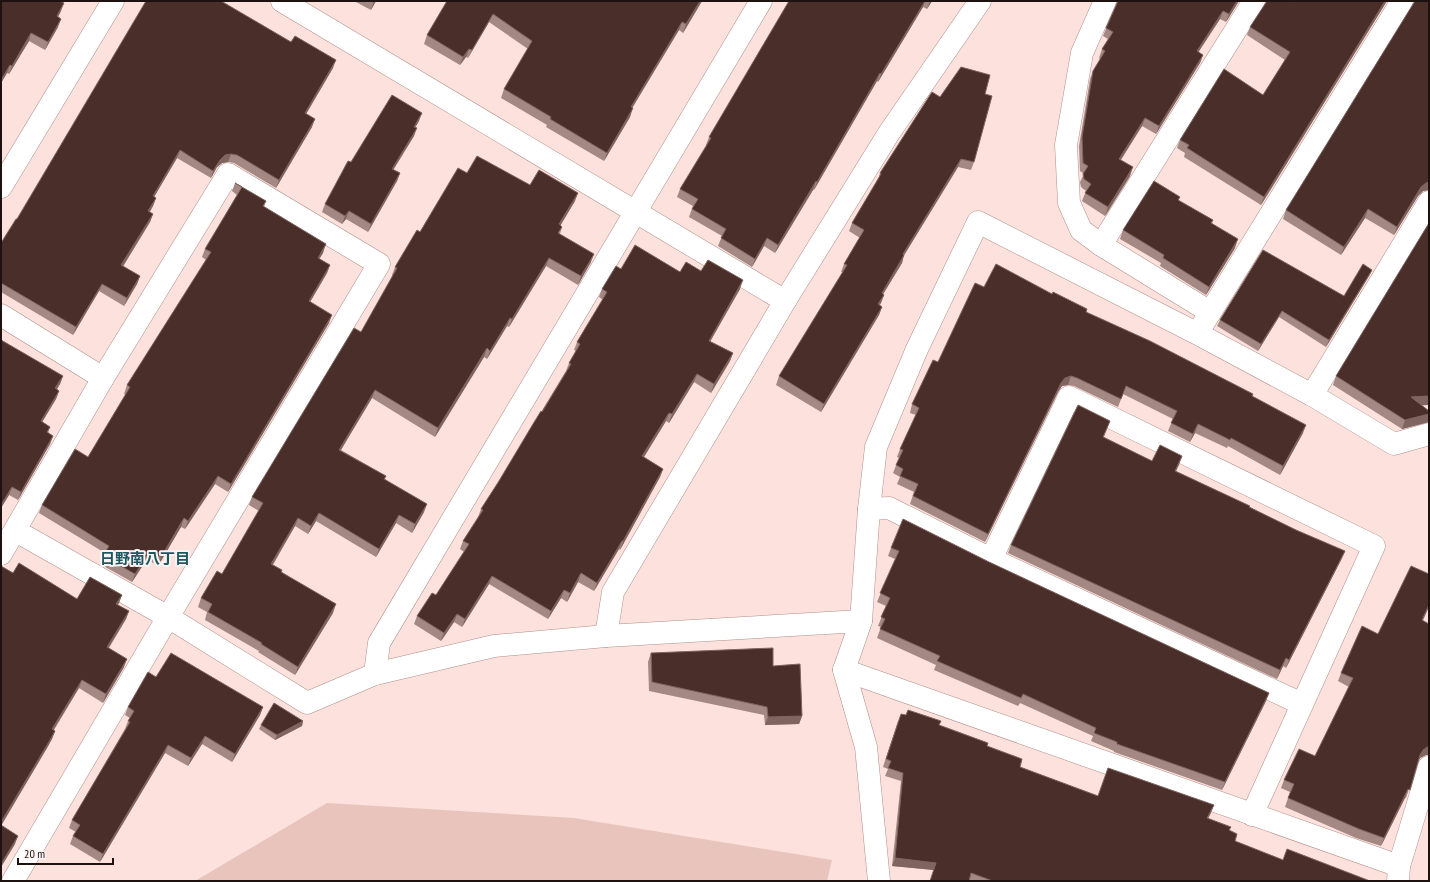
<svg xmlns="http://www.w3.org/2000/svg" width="1430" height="882" viewBox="0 0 1430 882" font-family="'PT Sans Narrow','Noto Sans JP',sans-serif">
<rect width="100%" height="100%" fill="#fde1dc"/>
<path fill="#e8c4bd" d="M327,803L574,818L832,860L827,881H195Z"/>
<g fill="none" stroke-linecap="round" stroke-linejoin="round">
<g stroke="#b0908a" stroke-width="23">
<g id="minor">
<path d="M282,1L785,301"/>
<path d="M1,187L113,1"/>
<path d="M1101,245L1081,230L1069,203L1066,145L1082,53L1105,1"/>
<path d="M1210,312L1101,245L1254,1"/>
<path d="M1,315L103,378"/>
<path d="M1203,324L1402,1"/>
<path d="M1312,395L1429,202"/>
<path d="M869,509L889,508L991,559L1302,704"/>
<path d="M16,531L168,617L307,703L375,674L494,646L606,636L861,621"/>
<path d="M1,554L103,378L228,174L379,264L168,617L13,881"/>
<path d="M991,559L1069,397L1374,546L1252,815"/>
<path d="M606,636L613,592L785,301L889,133L980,1"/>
<path d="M844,670L1399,866"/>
<path d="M375,674L379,643L761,1"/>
<path d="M879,881L866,747L844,670L861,621L869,509L876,447L917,349L978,222L1198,334L1312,395L1394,444L1429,434"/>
<path d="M1398,881L1399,866L1429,767"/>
</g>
</g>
<use href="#minor" stroke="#fff" stroke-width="22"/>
</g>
<g fill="#a38883">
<path d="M1,1L61,11L58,17V27L45,50L29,41L9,74L7,73L1,83Z"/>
<path d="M354,1H376L371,10Z"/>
<path d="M447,1H702L683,33L679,30L632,108L630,117L604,161L546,127L547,125L501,98L504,89L528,49L489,22L468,58L466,57L460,65L424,44L427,35Z"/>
<path d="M789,1H932L927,9L923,7L878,82L877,81L814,190H813L775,253L764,246L752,267L718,246L722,236L689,217L693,206L677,197L680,189L707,146L706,145L709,137Z"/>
<path d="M1117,1H1239L1226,22L1220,19L1198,52L1203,55L1200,63L1156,134L1142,126L1121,160L1130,176L1105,216L1082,201L1086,191L1081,187L1080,182L1084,174L1080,171L1079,146L1090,79L1093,71L1100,59L1099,58L1102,49L1108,39L1103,36L1116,5Z"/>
<path d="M1291,1H1387L1261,205L1184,157L1185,153L1177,148L1180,140L1263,95L1285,60L1247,35L1250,27Z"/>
<path d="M1429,1V190L1423,191L1418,196L1394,235L1365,218L1341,255L1283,219L1286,210Z"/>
<path d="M333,68L306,114L312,127L276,188L234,163L228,162L222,163L217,167L211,178L177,158L154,197L156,198L153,206L150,212L153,214L150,222L123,266L140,276L137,284L124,306L99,291L73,335L1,292V243L17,219Z"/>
<path d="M985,94L974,162L971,170L958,167L904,255L902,263L883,294L884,295L880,305L882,307L879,315L821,412L776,385L779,376L843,272H841L844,264L860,238L849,231L852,223L878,180L880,173L940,97Z"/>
<path d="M419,121L415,127L414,136L393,169L400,173L397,181L368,232L346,219L342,224L322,212L325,204L351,162Z"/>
<path d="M467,173L530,185L575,201L560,225L562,227L560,234L591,262L578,285L546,266L509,327L507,326L487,359L484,357L435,437L372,398L341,450L386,476L385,479L424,512L412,533L396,523L376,557L316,521L308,534L295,526L273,565L333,613L295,675L258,652L259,651L205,620L207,612L198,607L201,598L222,574L259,511L249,505L252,497L361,332L393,276L392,275L395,267L420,232Z"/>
<path d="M235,183L266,201L264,207L323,253L319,259L330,265L327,273L310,302L329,323L228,492L215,484L185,529L181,527L158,566L147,559L132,582L100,564L105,553L39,513L42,505L88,457L126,395L124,394L127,385L206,260L202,257L205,249L237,195L232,191Z"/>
<path d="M1180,197L1178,200L1213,220L1212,223L1235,248L1206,295L1160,266L1161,263L1120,239L1123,230Z"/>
<path d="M1429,223V405H1421L1429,411V422L1402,429L1333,385L1336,376Z"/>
<path d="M621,269L680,272L701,271L740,289L710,341L733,353L730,361L711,393L694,382L669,423L666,421L644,457L663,469L660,477L620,550L619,549L594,591L578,582L567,602L561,598L548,619L489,584L462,627L454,622L441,641L414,624L417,616L436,595L464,552L460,549L463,541L478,517L481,509L499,481L566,371L569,363L576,351L574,350L577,342L603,300L599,297L602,289Z"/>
<path d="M1372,270L1369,276L1326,347L1279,317L1258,351L1217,326L1220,320L1344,296Z"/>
<path d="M984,287L1086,313L1252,396L1303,433L1280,475L1228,446L1227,448L1195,433L1190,442L1168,431L1173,419L1123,394L1118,407L1074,386L1068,385L1062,386L1058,392L985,542L910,504L914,492L897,484L900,477L893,473L899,458L897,457L900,449L916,415L910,413L912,404Z"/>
<path d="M1,340L63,376L60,384L57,389L59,391L56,399L42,422L50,427L48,433L53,436L50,444L18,500L9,495L1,508Z"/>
<path d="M1110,421L1104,437L1152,461L1182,456L1176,471L1296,530L1345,551L1341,560L1286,668L1283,666L1277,679L1008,553L1011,545Z"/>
<path d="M891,548L989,562L1269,693L1266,701L1222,790L1114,752V751L1091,741L1093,736L1020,703L1018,706L934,670L936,665L877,638L881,627L878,626L886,606L877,602L895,559L888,556Z"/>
<path d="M1,566L13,573L77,599L122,595L118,605L129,611L126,619L109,648L124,667L103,703L79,688L54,730L55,731L52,739L47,748L1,825L15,844L1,867Z"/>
<path d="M1423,620L1429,755H1426L1420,758L1418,762L1406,798H1405L1381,846L1356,838L1285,807L1290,792L1281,788L1284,780L1315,756L1349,687L1338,681L1341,673L1378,634Z"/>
<path d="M651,653L773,666L802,716L799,724L765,725L764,715L649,691L648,662Z"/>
<path d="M156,677L263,707L260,715L232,762L202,744L188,766L165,753L100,862L70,844L73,836L76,832L69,828L72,820L125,729L128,721L130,718L125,715L128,707Z"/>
<path d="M303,721L302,726L275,740L259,729L261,725Z"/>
<path d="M898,721L939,725L987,746L1020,767L1098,796L1214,805L1208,818L1229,831L1235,841L1283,860L1370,881H969L934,870L892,866L901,781L885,776L888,769L883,767Z"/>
</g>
<g fill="#7f645f">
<path d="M374,1H376L371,10Z"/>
<path d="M700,1H702L683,33L686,24Z"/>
<path d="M925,1L923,7L878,82L881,74Z"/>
<path d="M930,1H932L927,9Z"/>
<path d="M1237,1H1239L1226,22L1229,14Z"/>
<path d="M1385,1H1387L1261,205L1264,197Z"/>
<path d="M64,3L61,11L54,24L57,16Z"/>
<path d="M1223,11L1220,19L1194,59L1197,51Z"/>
<path d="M493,14L489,22L468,58L472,50Z"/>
<path d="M61,19L58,27L45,50L48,42Z"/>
<path d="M682,22L679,30L628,115L631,107Z"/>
<path d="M31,33L29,41L9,74L12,66Z"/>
<path d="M469,49L466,57L460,65L463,57Z"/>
<path d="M1203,55L1200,63L1156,134L1159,126Z"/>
<path d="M336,60L333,68L302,121L305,113Z"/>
<path d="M10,65L7,73L1,83V80Z"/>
<path d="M880,73L877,81L814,190L817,182Z"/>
<path d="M633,108L630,117L604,161L607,153Z"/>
<path d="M422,113L419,121L411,135L414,127Z"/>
<path d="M1145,118L1142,126L1116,167L1119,159Z"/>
<path d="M315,119L312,127L276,188L279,180Z"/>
<path d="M417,128L414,136L389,177L392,169Z"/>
<path d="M180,150L177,158L150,204L153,196Z"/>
<path d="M231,154L228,162L222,163L217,167L211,178L213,171L220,160L225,155Z"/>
<path d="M961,159L958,167L900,262L903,254Z"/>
<path d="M1133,167L1130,176L1105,216L1108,207Z"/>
<path d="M400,173L397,181L368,232L371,224Z"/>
<path d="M816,181L813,190L775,253L778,245Z"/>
<path d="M1429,182V190L1423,191L1418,196L1394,235L1397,227L1421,187L1426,183Z"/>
<path d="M578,193L575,201L556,233L559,224Z"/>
<path d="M156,198L153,206L145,219L148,211Z"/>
<path d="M1368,209L1365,218L1341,255L1344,247Z"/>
<path d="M349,211L346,219L342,224L345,216Z"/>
<path d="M153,214L150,222L119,273L121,265Z"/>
<path d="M767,238L764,246L752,267L755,259Z"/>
<path d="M1238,239L1235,248L1206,295L1209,287Z"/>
<path d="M326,244L323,253L315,266L318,258Z"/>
<path d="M594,254L591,262L578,285L581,276Z"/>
<path d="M904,255L902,263L879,301L882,293Z"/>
<path d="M549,258L546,266L509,327L512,319Z"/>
<path d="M330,265L327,273L306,309L309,301Z"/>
<path d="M1372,270L1369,276L1326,347L1329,340Z"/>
<path d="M140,276L137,284L124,306L127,298Z"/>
<path d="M743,280L740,289L706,349L709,341Z"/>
<path d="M102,284L99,291L73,335L76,327Z"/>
<path d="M884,295L881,303L875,312L878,304Z"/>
<path d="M882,307L879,315L821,412L824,404Z"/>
<path d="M1282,311L1279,317L1258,351L1261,344Z"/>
<path d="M332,315L329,323L228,492L231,484Z"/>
<path d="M510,318L507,326L487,359L490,351Z"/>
<path d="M487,348L484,357L435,437L438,428Z"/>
<path d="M733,353L730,361L711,393L714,384Z"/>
<path d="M697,374L694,382L669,423L672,414Z"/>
<path d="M63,376L60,384L52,397L55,388Z"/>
<path d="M1071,376L1068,385L1062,386L1058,392L985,542L988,534L1061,383L1065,378Z"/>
<path d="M375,390L372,398L336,458L339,450Z"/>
<path d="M59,391L56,399L38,429L41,421Z"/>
<path d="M1429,396V405L1408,406L1411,397Z"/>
<path d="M669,413L666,421L639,465L642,456Z"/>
<path d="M1429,414V422L1402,429L1405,420Z"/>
<path d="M1198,424L1195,433L1190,442L1193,434Z"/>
<path d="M1306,425L1303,433L1280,475L1283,466Z"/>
<path d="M53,436L50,444L18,500L21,492Z"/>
<path d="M1182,456L1179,465L1172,479L1175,471Z"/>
<path d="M663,469L660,477L620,550L623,541Z"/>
<path d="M218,476L215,484L185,529L188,521Z"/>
<path d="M12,487L9,495L1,508V505Z"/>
<path d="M427,504L424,512L412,533L415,524Z"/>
<path d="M319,513L316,521L308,534L311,526Z"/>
<path d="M399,515L396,523L376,557L379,549Z"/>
<path d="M184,518L181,527L158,566L161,557Z"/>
<path d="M298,518L295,526L268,572L271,564Z"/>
<path d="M622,541L619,549L594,591L597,583Z"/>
<path d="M150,551L147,559L132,582L135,574Z"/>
<path d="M1345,551L1341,560L1286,668L1289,660Z"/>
<path d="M581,573L578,582L567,602L570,593Z"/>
<path d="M492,576L489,584L462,627L465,619Z"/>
<path d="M564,590L561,598L548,619L551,611Z"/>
<path d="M122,595L119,603L113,612L116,604Z"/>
<path d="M336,604L333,613L295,675L298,667Z"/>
<path d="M1429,605V607L1419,629L1422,620Z"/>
<path d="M129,611L126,619L104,655L107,647Z"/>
<path d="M457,614L454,622L441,641L444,633Z"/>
<path d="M1286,658L1283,666L1277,679L1280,670Z"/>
<path d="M127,659L124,667L103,703L106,694Z"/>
<path d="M82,680L79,688L49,737L52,729Z"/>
<path d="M1269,693L1266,701L1222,790L1225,782Z"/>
<path d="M263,707L260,715L232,762L235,754Z"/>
<path d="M802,716L799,724L765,725L768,717Z"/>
<path d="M303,721L302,726L275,740L277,735Z"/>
<path d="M55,731L52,739L47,748L1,826V822Z"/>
<path d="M205,736L202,744L188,766L191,758Z"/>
<path d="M168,745L165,753L100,862L103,854Z"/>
<path d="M1429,746V755H1426L1420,758L1417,763L1420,755L1423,750Z"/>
<path d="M1408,789L1405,798L1381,846L1384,838Z"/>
<path d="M1214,805L1211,813L1204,826L1207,818Z"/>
<path d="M18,836L15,844L1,867V864Z"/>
<path d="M895,858L936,863L934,870L892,866Z"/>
</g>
<g fill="#492e2a" stroke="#7f645f">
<path d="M1,1H60L64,3L57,16L61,19L48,42L31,33L12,66L10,65L1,80Z"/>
<path d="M146,1H221L291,42L295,36L336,60L305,113L315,119L279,180L237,155L231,154L225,155L220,160L213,171L180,150L153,196L156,198L148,211L153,214L121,265L140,276L127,298L102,284L76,327L1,283V243L16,219H17Z"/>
<path d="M447,1H700L686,24L682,22L631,107L633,108L607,153L550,119L551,117L504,89L532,41L493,14L472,50L469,49L463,57L427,35Z"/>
<path d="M789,1H925L881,74L880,73L817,182L816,181L778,245L767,238L755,259L721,238L726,229L692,209L698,199L680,189L711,138L709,137Z"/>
<path d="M1118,1H1237L1229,14L1223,11L1197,51L1203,55L1159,126L1145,118L1119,159L1133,167L1108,207L1085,193L1091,184L1084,179L1083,174L1088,166L1083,163L1082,137L1093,71L1105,51L1102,49L1113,32L1106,28Z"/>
<path d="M1267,1H1289L1291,2V1H1385L1264,197L1187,148L1189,145L1180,140L1224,69L1263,95L1290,52L1250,27Z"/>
<path d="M1415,1H1429V182L1426,183L1421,187L1397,227L1368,209L1344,247L1286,210Z"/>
<path d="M961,67L990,75L985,94L992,96L974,162L961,159L903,254L904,255L882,293L884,295L878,304L882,307L824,404L779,376L847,265L844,264L864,230L852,223L881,174L880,173L932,92L940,97Z"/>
<path d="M392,95L422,113L414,127L417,128L392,169L400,173L371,224L349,211L345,216L325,204L348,161L351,162Z"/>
<path d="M477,156L530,185L539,170L578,193L559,224L562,227L558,233L594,254L581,276L549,258L512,319L510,318L490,351L487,348L438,428L375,390L339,450L386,476L384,479L427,504L415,524L399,515L379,549L319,513L311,526L298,518L271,564L282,570L281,572L336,604L298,667L261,644L262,643L208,612L212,604L201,598L217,571L222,574L263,503L252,497L354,328L361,332L397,268L395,267L417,230L420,232L458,168L467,173Z"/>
<path d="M1154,181L1180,197L1178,200L1213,220L1211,223L1238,239L1209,287L1163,258L1164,255L1123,230Z"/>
<path d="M235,183L266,201L263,206L326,244L318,258L330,265L309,301L332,315L231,484L218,476L188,521L184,518L161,557L150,551L135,574L103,556L109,546L42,505L75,449L88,457L130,387L127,385L211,252L205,249L242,187Z"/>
<path d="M1429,223V396L1411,397L1429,411V414L1405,420L1336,376Z"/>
<path d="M635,245L680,272L686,262L701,271L708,260L743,280L709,341L733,353L714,384L697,374L672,414L669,413L642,456L663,469L623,541H622L597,583L581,573L570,593L564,590L551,611L492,576L465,619L457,614L444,633L417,616L432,593L436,595L469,544L463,541L483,510L481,509L499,481L533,424L541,411L542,412L571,364L569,363L580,344L577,342L607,292L602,289L616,266L621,269Z"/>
<path d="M1263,250L1344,296L1363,264L1372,270L1329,340L1282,311L1261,344L1220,320Z"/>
<path d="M996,264L1052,294L1053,292L1087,309L1086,312L1150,341L1253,394L1252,396L1306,425L1283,466L1231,438L1230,440L1198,424L1193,434L1171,423L1177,411L1126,386L1121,399L1077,378L1071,376L1065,378L1061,383L988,534L913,496L918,484L900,476L903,469L896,465L903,450L900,449L919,408L912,404L933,360L938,362L975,283L984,287Z"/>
<path d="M1,340L63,376L55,388L59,391L41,421L50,427L47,432L53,436L21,492L12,487L1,505Z"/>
<path d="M1078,405L1110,421L1103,437L1152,461L1160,445L1182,456L1175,471L1250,506L1249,507L1296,530L1345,551L1289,660L1286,658L1280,670L1011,545Z"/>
<path d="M903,519L989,562L1269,693L1225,782L1117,744V742L1094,733L1096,728L1023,694L1021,698L937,661L940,656L880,629L885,619L881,617L890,598L880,593L899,551L891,548Z"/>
<path d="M19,563L77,599L90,577L122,595L116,604L129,611L107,647L127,659L106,694L82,680L52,729L55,731L50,740L1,822V566L13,573Z"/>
<path d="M1411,566L1429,574V605L1422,620L1429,624V746L1423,750L1420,755L1410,790L1408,789L1384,838L1359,829L1288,798L1294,784L1284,780L1299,749L1315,756L1353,678L1341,673L1362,626L1378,634Z"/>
<path d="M773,648V666L800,664L802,716L768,717L767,707L652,682L651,653Z"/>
<path d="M171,653L263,707L235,754L205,736L191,758L168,745L103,854L73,836L80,825L72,820L130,722L128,721L134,711L128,707L148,672L156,677Z"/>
<path d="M274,703L303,721L277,735L261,725Z"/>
<path d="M908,710L941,721L939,725L988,743L987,746L1022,759L1020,767L1098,796L1108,768L1214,805L1207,818L1231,827L1229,830L1237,834L1235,841L1283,860L1287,849L1370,881H993L971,873L969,881H930L936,863L895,858L903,773L888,768L891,761L886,759L901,714L906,715Z"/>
<path d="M1,825L18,836L1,864Z"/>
</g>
<g text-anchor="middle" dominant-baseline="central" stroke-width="4" stroke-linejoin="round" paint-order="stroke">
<g font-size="15" font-weight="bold" fill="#1e5761" stroke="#fbf3f2">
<text x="145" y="558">日野南八丁目</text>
</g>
</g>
<rect width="1430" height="882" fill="none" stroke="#1d1210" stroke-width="4"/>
<path d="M18 858v6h95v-6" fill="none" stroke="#1d1210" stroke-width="2"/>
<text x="24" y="858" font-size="12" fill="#1d1210" stroke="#fbf3f2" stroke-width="3" paint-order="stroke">20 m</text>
</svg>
